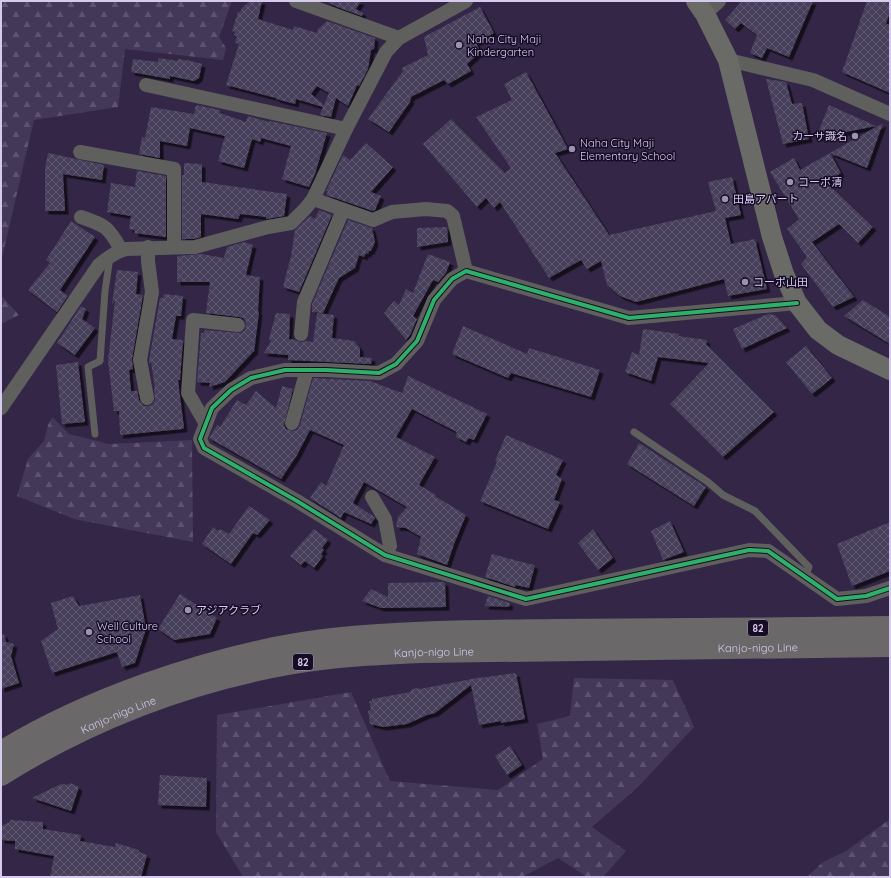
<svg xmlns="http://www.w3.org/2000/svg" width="891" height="878" viewBox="0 0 891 878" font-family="Quicksand,'Noto Sans JP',sans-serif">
<defs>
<pattern id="forest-firs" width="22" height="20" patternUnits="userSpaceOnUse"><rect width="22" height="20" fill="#443859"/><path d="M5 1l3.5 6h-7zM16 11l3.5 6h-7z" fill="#5e5371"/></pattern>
<pattern id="building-cross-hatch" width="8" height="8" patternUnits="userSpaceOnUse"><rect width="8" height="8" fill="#463f5a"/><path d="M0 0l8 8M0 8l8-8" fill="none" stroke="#605972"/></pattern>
<filter id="shadow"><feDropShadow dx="3.5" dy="3.5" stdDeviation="0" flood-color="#0009"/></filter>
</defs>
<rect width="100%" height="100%" fill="#342646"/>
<g fill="url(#forest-firs)">
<path d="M1,1H232L219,37L226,48L223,60L125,49L118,107L34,120L1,262Z"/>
<path d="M1,295L19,315L3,323L1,321Z"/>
<path d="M52,417L69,434L109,444L192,440L193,542L74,519L17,496L28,459L44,441L48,425Z"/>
<path d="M574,678L673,680L694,727L638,787L592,827L626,851L603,877H587L558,858L522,877H243L216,832L217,715L351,692L390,781L498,790L543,759L537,724L570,716Z"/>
<path d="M890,819V877H807L823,862L846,851Z"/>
</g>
<g fill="url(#building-cross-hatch)" fill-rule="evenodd" filter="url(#shadow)">
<path d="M250,1H262L258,19L293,30L294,26L317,33L318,29L327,21L375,38L374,49L371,50L368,69L359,86L357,85L348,106L336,98L331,117L320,115L323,107L296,99L295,104L276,99V98L226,85L239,44L235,43L237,36L234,35L235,32L232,31L238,12H240L242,8ZM317,86L329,93L324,105L311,94Z"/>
<path d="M326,1H361L356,9L363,13L362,16L337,7Z"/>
<path d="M742,1H813L789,57L767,48L762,58L750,53L757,35L741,23L735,29L725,20Z"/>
<path d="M867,1H890V11L886,24L890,25V93L842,72Z"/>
<path d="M480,7L494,33L476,43L479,49L478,54L467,64L471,71L448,84L444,80L411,97L410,102L389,132L368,119L403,71L402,68L428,55L424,37Z"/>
<path d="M158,58L178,61V59L191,61L202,64L199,78L194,81L170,76V79L131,72L133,59L158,62Z"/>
<path d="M526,72L568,149L555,153L609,235L716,211L708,182L732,177L741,215L725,218L731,244L755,239L767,289L728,296L724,279L636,302L620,296L607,285L601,261L587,269L581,260L549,278L500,202L494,208L486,198L477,207L423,144L451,119L505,173L511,168L476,117L512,100L504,84Z"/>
<path d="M766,79L786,82L792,104L802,103L809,139L783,144Z"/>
<path d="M196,105L220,110V113L246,122L248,116L269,122L270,121L327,133L315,174L309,187L282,179L291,146L261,138L260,142L252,139L244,168L218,161L225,136L190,128L187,146L160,141V158L139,154L142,137L145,138L151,107L194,114Z"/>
<path d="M829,105L876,126L816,138Z"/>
<path d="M883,123L867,168L830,153Z"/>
<path d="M366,143L393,167L371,192L381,196L375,210L373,211L326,195L328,191H326L343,155L350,160Z"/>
<path d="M48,153L104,165L102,180L63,174L65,211H45V169Z"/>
<path d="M830,153L841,173L826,182L873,227L858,243L839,224L812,242L854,297L833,307L801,264L807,257L787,229L799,219L770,172L794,158L800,170Z"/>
<path d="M184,163L202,164V182L287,194L284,216L266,219V217L240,214L238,219L201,214V237L194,239H182V175H184Z"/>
<path d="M137,171L166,176V237L134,233L135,230L129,229L131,216L107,212L111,183L135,187Z"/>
<path d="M319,210L332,215L299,292L283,287L291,256L295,230L310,216L315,219Z"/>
<path d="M348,220L372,228L375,242L371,251H369L368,254L366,253L364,257L359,255L355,268L339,278L323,313L312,312V304Z"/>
<path d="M71,221L95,237L60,290L68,296L57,312L28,290L50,263L46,260Z"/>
<path d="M447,227L448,242L417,247V228Z"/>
<path d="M244,242L253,245L246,275L260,277L258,311L259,312L254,352H253L225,382L209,387L210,383L197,382L201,333H204L205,330L241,333L245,330L246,322L243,318L239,317L206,313L210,282H177V256L201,254L224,258L227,247Z"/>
<path d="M428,254L450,262L446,273L438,282L433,280L413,316L417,319L410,335L406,340L384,313L394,301L399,305L406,289L413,293Z"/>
<path d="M117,270L138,272L136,294L143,295L132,359L133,369L129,370L131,391H137L139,400L144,406H149L153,404L155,400L154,389H155L151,362L149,363V360L160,298H163L164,294L183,296L181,316H176L172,339L183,340L180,380H178L184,428L182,429L120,435L119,411H114L108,361L115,300L112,304Z"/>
<path d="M863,300L890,317V344L844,316Z"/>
<path d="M81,306L86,309L82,319L95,328L75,355L57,343Z"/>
<path d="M276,313L290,314L289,339L295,340L301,342L306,341L313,342L317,313L334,315L332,338L354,341L360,348V357L372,358L371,364L288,360V355L264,353L271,341L269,339Z"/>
<path d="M768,314L775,315L787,328L742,349L733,329Z"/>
<path d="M463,326L527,354L529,348L600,370L591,397L511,373L508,378L452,354Z"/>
<path d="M643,329L679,334L678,336L707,340L706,344L774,412L723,457L670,404L709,363L658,357L651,381L625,372L632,352L639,355Z"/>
<path d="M806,346L832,378L812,394L786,362Z"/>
<path d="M78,362L85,422L62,424L56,365Z"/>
<path d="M408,376L487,414L474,440L469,438L466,442L456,437L457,432L412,409L396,437L435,457L419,485L436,495L435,496L466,515L454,544L447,565L417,554L421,537L406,528L396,527L398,517L407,507L364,482L353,503L373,516L375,518L371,524L344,512L341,518L310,498L321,482L326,486L344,445L310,430L297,455L281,479L209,438L217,425L220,427L237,400L246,405L256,391L276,408L282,386L293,389L284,425L286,429L294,431L298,429L300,425L313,378L370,381L402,393Z"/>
<path d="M506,435L563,460L556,475L562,479L554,500L560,502L548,529L480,501L497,462L495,461Z"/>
<path d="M639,443L706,487L694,506L627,464Z"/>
<path d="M249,506L270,520L257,535L253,533L231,564L202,544L213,527L218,531L220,529L229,534Z"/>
<path d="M670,521L684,552L663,560L651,531Z"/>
<path d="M890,522V571L852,586L837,544Z"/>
<path d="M314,529L328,540L322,548L324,550L321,554L323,556L314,568L305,561L301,565L290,556Z"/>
<path d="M593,529L613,558L598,570L578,543Z"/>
<path d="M492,554L534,565L533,567L535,565L529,588L516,585L515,587L485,577Z"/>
<path d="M443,582L445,583L446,607L381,608L362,601L371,589L388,597V583Z"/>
<path d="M180,594L217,618L210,634L174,640L158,629Z"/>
<path d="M140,595L146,629L135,663L122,667L117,652L52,673L41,641L58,629L51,603L73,596L79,606Z"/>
<path d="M488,596L510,603L509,607L485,606Z"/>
<path d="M4,634L6,642L14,644L11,656L19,683L1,689V635Z"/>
<path d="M516,673L525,719L501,723V721L479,725L471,685L435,713L427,715L407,724L383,727L370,724L368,711L371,710L369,701H372V699L410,692L412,689L419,688L420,689L482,677L480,678Z"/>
<path d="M510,746L522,765L507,775L495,756Z"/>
<path d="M160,775L207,778L206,807L158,805Z"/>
<path d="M70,783L79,787L71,811L32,798L61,784L67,785Z"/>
<path d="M10,820L43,822V829L81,835L80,841L115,847L116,843L139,850V852L147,855L141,877H50L54,856L15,849V841L1,840V826L10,822Z"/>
</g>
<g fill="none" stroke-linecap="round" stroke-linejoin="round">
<g stroke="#5f5f5d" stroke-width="7">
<path d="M634,432L708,482L723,495L755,511L809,567L805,577"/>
<path d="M95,434L88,367L100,361L105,291L110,257"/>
</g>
<g stroke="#5f5f5d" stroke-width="14">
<path d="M296,1L399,38"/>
<path d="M705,14L719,1"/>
<path d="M728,60L813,80L890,114"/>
<path d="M146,85L346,129"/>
<path d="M80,152L174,169V247"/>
<path d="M313,199L373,220L392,212L426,209L447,211L453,216L466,271"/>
<path d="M81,217C105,225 109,227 121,250"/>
<path d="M797,303L629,318L466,271L452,279L434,300L417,341L396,364L379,373L326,370H285L251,378L231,390L212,408L200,439L204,448L297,501L385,555L526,599L749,550L768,551L837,599L866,596L890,588"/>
<path d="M301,334L304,302L343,210"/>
<path d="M147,398L140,360L152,292L148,261V247"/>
<path d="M1,408L99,265C107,258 115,252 126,249L195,247L268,227L291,223L305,209L313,199L346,129L386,52L399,38L466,1"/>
<path d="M292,423L307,370"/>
<path d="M206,424L188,393L193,320L238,325"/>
<path d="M372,497L385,519L390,546L385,555"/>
</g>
<path stroke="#6a6b67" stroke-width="20" d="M696,1L705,14L728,60L772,237L784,274L797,303L818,330L838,345L890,370"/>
<g stroke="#6a6869" stroke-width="22">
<path d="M1,752C46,724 96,702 146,684C206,663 268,646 332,639C406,631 481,631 556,630C667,629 779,629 890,627"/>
<path id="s1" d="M1,775C88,720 187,682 288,664C332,656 377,654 421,652L890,646"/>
</g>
<g stroke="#160c25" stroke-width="6">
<path id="cycleway" d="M797,303L629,318L466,271L452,279L434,300L417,341L396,364L379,373L326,370H285L251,378L231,390L212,408L200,439L204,448L297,501L385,555L526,599L749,550L768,551L837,599L866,596L890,588"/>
</g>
<use href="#cycleway" stroke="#2db169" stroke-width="4"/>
</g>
<g fill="#9d91b4" stroke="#160c25" stroke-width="1.5">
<circle cx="459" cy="45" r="4"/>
<circle cx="855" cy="136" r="4"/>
<circle cx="572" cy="149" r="4"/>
<circle cx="790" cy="182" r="4"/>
<circle cx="725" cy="199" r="4"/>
<circle cx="745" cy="282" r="4"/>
<circle cx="188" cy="610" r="4"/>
<circle cx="89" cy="632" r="4"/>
</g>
<g text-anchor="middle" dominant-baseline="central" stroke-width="3" stroke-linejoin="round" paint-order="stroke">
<g fill="#160c25" stroke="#9c92b2" stroke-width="1">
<rect x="748" y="620" width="20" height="16" rx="3"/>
<rect x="293" y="654" width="20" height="16" rx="3"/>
</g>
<g font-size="10" font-weight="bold" fill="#d6cbef">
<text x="758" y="628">82</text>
<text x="303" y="662">82</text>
</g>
<g font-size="11" fill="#d6cbef" stroke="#160c25" text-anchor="start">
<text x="467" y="39">Naha City Maji<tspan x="467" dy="13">Kindergarten</tspan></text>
<text x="847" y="136" text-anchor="end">カーサ識名</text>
<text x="580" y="143">Naha City Maji<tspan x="580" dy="13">Elementary School</tspan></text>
<text x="798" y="182">コーポ清</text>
<text x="733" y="199">田島アパート</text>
<text x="753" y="282">コーポ山田</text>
<text x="196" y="610">アジアクラブ</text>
<text x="97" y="626">Well Culture<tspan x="97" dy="13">School</tspan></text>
</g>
<g font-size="11" fill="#d6cbef" stroke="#160c25">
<text stroke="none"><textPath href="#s1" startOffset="780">Kanjo-nigo Line</textPath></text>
<text stroke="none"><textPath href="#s1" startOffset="456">Kanjo-nigo Line</textPath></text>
<text stroke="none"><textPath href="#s1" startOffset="132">Kanjo-nigo Line</textPath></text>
</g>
</g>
<rect width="891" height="878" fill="none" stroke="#d6cbef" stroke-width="4"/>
</svg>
